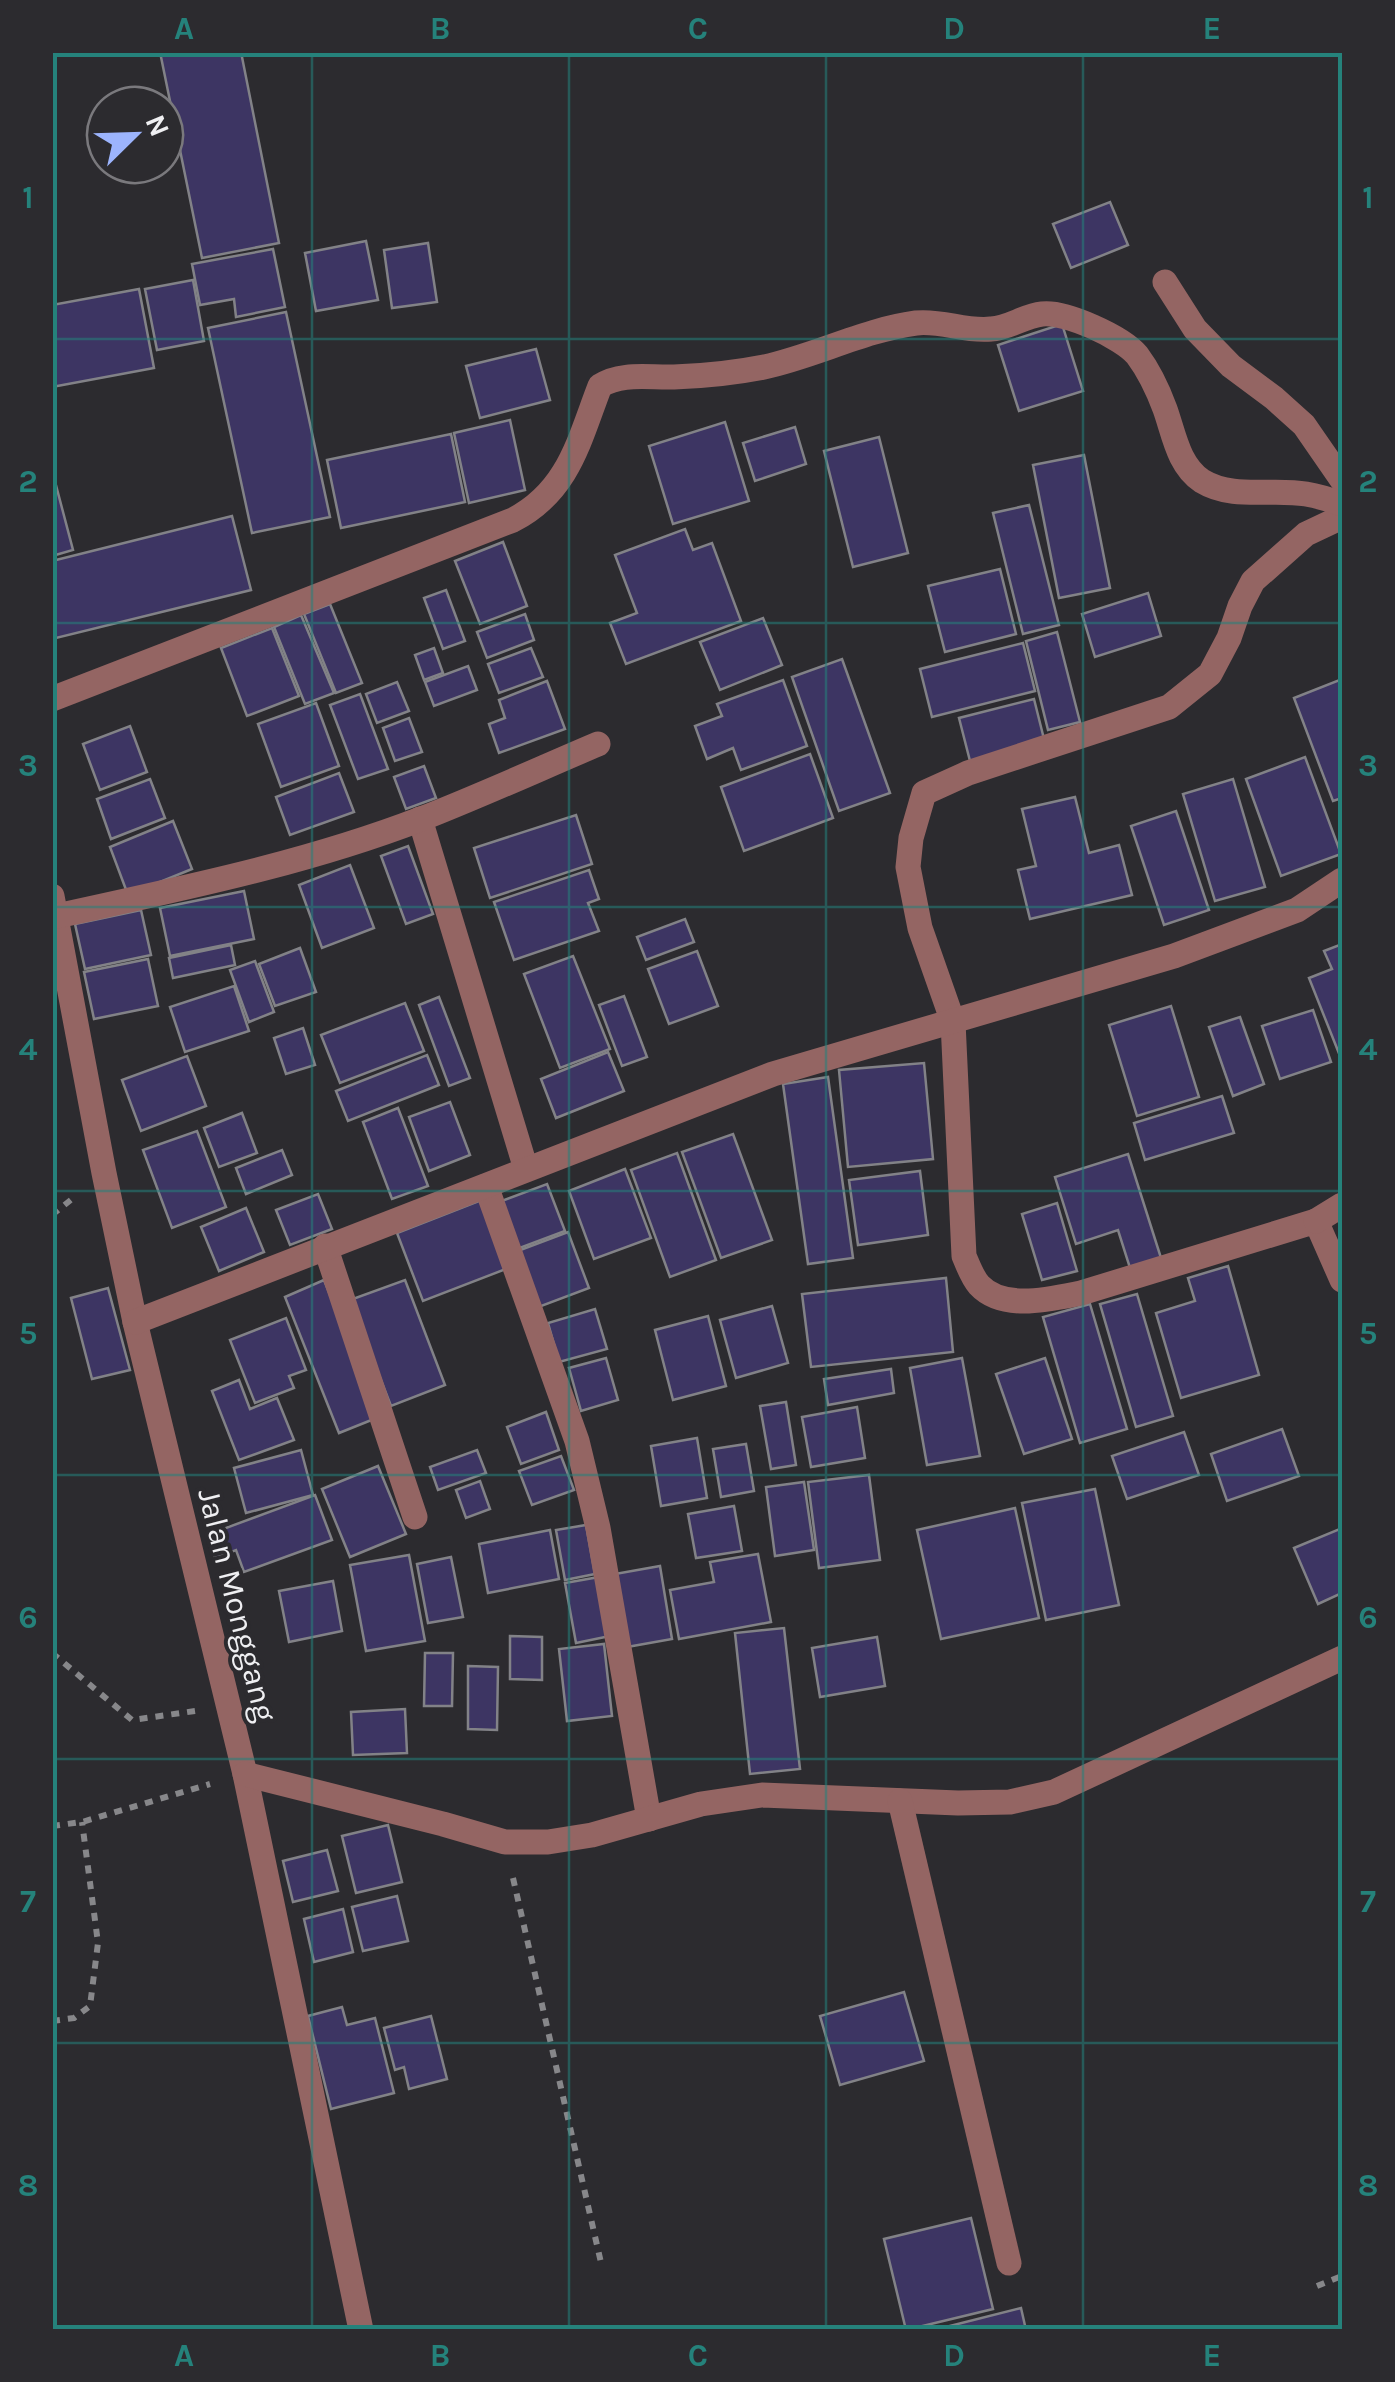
<svg xmlns="http://www.w3.org/2000/svg" width="1395" height="2382" viewBox="0 0 1395 2382" font-family="Karla,sans-serif">
<rect width="100%" height="100%" fill="#2c2b2f"/>
<g fill="#3d3563" stroke="#828287" stroke-width="2.5">
<path d="M160,52H241L279,243L202,258Z"/>
<path d="M1110,202L1128,245L1071,268L1053,224Z"/>
<path d="M366,241L378,300L316,311L305,253Z"/>
<path d="M428,243L437,302L392,308L384,250Z"/>
<path d="M273,249L285,307L236,317L234,299L200,305L192,264Z"/>
<path d="M193,280L204,341L157,350L145,289Z"/>
<path d="M139,289L154,368L52,387V305Z"/>
<path d="M286,312L330,517L252,533L208,328Z"/>
<path d="M1062,324L1083,391L1019,411L998,345Z"/>
<path d="M536,349L550,400L480,418L466,366Z"/>
<path d="M510,420L525,490L469,503L454,433Z"/>
<path d="M725,422L749,501L673,524L649,446Z"/>
<path d="M795,427L806,464L755,481L743,443Z"/>
<path d="M451,434L465,502L341,528L327,460Z"/>
<path d="M879,437L908,553L853,567L824,451Z"/>
<path d="M1084,455L1110,588L1059,598L1033,465Z"/>
<path d="M52,470L73,550L52,556Z"/>
<path d="M1029,505L1059,625L1023,634L993,513Z"/>
<path d="M232,516L251,590L52,639V561Z"/>
<path d="M685,529L693,550L712,543L741,621L626,664L610,623L637,613L615,555Z"/>
<path d="M503,542L527,606L480,624L455,561Z"/>
<path d="M1000,569L1016,634L945,652L928,586Z"/>
<path d="M446,590L465,641L443,649L424,598Z"/>
<path d="M1148,593L1161,636L1095,657L1082,614Z"/>
<path d="M330,604L362,683L336,693L304,614Z"/>
<path d="M525,614L534,640L487,658L477,632Z"/>
<path d="M301,615L334,693L305,704L274,627Z"/>
<path d="M763,618L782,665L720,690L700,642Z"/>
<path d="M272,628L299,696L247,716L221,648Z"/>
<path d="M1057,632L1080,722L1048,730L1026,641Z"/>
<path d="M1023,643L1035,691L932,717L920,669Z"/>
<path d="M434,648L443,673L424,680L415,655Z"/>
<path d="M531,648L543,677L499,693L488,664Z"/>
<path d="M842,659L890,793L839,811L792,677Z"/>
<path d="M468,666L477,690L434,706L425,682Z"/>
<path d="M1342,679V798L1333,801L1294,698Z"/>
<path d="M783,680L807,746L741,770L733,748L707,759L695,726L722,716L717,704Z"/>
<path d="M547,681L565,729L499,753L489,724L505,718L499,700Z"/>
<path d="M397,682L409,711L377,723L366,694Z"/>
<path d="M360,694L388,769L358,779L330,705Z"/>
<path d="M1034,699L1045,743L970,761L959,718Z"/>
<path d="M316,703L339,766L281,787L258,724Z"/>
<path d="M409,718L422,752L395,761L383,728Z"/>
<path d="M130,726L147,772L100,790L83,744Z"/>
<path d="M810,754L833,818L744,851L721,787Z"/>
<path d="M1305,757L1341,854L1281,876L1246,779Z"/>
<path d="M424,766L436,798L406,809L394,777Z"/>
<path d="M339,773L354,812L290,835L276,797Z"/>
<path d="M150,779L165,818L111,839L97,799Z"/>
<path d="M1233,779L1265,887L1215,901L1183,794Z"/>
<path d="M1075,797L1089,853L1119,845L1132,895L1030,919L1018,870L1036,866L1022,809Z"/>
<path d="M1176,811L1209,910L1164,925L1131,826Z"/>
<path d="M576,815L592,864L490,898L474,848Z"/>
<path d="M173,821L192,869L128,895L110,847Z"/>
<path d="M408,846L433,914L406,924L381,856Z"/>
<path d="M350,865L374,928L322,948L299,885Z"/>
<path d="M589,870L599,899L588,903L599,931L514,960L494,902Z"/>
<path d="M244,891L254,939L170,956L160,908Z"/>
<path d="M141,910L151,955L85,969L75,924Z"/>
<path d="M685,919L694,942L646,960L637,937Z"/>
<path d="M1342,944V1061L1309,978L1332,969L1324,951Z"/>
<path d="M231,945L235,965L173,978L169,958Z"/>
<path d="M300,948L316,992L275,1006L259,964Z"/>
<path d="M697,951L718,1006L669,1024L648,969Z"/>
<path d="M573,956L610,1049L560,1068L524,974Z"/>
<path d="M148,959L158,1006L94,1019L84,972Z"/>
<path d="M255,961L274,1012L249,1022L230,970Z"/>
<path d="M234,986L249,1031L185,1052L170,1007Z"/>
<path d="M624,996L647,1057L622,1066L599,1005Z"/>
<path d="M439,997L470,1078L449,1086L419,1005Z"/>
<path d="M405,1003L424,1051L340,1083L321,1035Z"/>
<path d="M1171,1006L1199,1097L1137,1116L1109,1025Z"/>
<path d="M1313,1010L1331,1062L1280,1079L1262,1026Z"/>
<path d="M1240,1017L1264,1084L1233,1096L1209,1027Z"/>
<path d="M303,1028L315,1065L286,1074L274,1038Z"/>
<path d="M608,1052L624,1091L556,1118L541,1079Z"/>
<path d="M427,1055L439,1085L348,1121L336,1091Z"/>
<path d="M187,1056L206,1106L141,1131L122,1080Z"/>
<path d="M924,1063L933,1159L848,1167L839,1070Z"/>
<path d="M828,1077L853,1258L808,1264L783,1084Z"/>
<path d="M1222,1096L1234,1133L1145,1160L1134,1123Z"/>
<path d="M450,1102L470,1155L429,1171L409,1117Z"/>
<path d="M398,1108L428,1186L392,1199L363,1122Z"/>
<path d="M242,1113L257,1153L219,1167L204,1128Z"/>
<path d="M197,1131L226,1207L172,1228L143,1150Z"/>
<path d="M733,1134L772,1240L721,1258L682,1152Z"/>
<path d="M282,1150L292,1175L246,1194L236,1168Z"/>
<path d="M677,1153L716,1260L670,1277L631,1170Z"/>
<path d="M1128,1154L1161,1258L1130,1268L1118,1230L1076,1244L1055,1177Z"/>
<path d="M625,1169L651,1238L594,1259L569,1191Z"/>
<path d="M920,1171L928,1235L858,1245L849,1180Z"/>
<path d="M547,1184L565,1231L517,1249L499,1202Z"/>
<path d="M318,1194L332,1229L290,1245L276,1210Z"/>
<path d="M484,1199L511,1267L423,1301L397,1233Z"/>
<path d="M1057,1203L1077,1271L1042,1280L1022,1214Z"/>
<path d="M246,1208L264,1252L219,1271L201,1227Z"/>
<path d="M568,1232L589,1288L536,1308L515,1252Z"/>
<path d="M1228,1266L1259,1375L1181,1398L1156,1313L1195,1301L1188,1278Z"/>
<path d="M946,1278L953,1352L811,1367L802,1294Z"/>
<path d="M324,1280L379,1417L339,1433L285,1297Z"/>
<path d="M405,1280L445,1385L391,1406L350,1300Z"/>
<path d="M108,1288L130,1370L92,1379L71,1298Z"/>
<path d="M1137,1294L1173,1416L1136,1427L1100,1304Z"/>
<path d="M1090,1304L1127,1429L1080,1443L1043,1317Z"/>
<path d="M772,1306L788,1363L736,1378L720,1320Z"/>
<path d="M595,1309L607,1349L559,1362L548,1323Z"/>
<path d="M708,1316L726,1386L673,1400L655,1330Z"/>
<path d="M286,1318L306,1370L289,1376L294,1388L255,1403L230,1340Z"/>
<path d="M606,1358L618,1400L581,1411L569,1368Z"/>
<path d="M962,1358L980,1456L927,1465L910,1368Z"/>
<path d="M1045,1358L1072,1439L1024,1454L996,1374Z"/>
<path d="M891,1369L894,1393L828,1405L824,1379Z"/>
<path d="M239,1380L250,1409L277,1398L294,1440L239,1460L212,1391Z"/>
<path d="M786,1402L796,1465L771,1469L760,1406Z"/>
<path d="M857,1407L865,1458L811,1467L802,1417Z"/>
<path d="M546,1412L559,1450L521,1464L507,1427Z"/>
<path d="M1282,1429L1299,1476L1227,1501L1211,1454Z"/>
<path d="M1184,1432L1199,1475L1127,1499L1112,1456Z"/>
<path d="M697,1438L707,1498L661,1506L651,1446Z"/>
<path d="M746,1444L754,1491L721,1497L713,1449Z"/>
<path d="M301,1450L313,1495L246,1513L234,1468Z"/>
<path d="M477,1450L486,1473L438,1490L430,1467Z"/>
<path d="M561,1456L574,1490L532,1505L519,1471Z"/>
<path d="M378,1466L406,1534L350,1557L322,1489Z"/>
<path d="M869,1475L880,1560L819,1568L808,1482Z"/>
<path d="M480,1481L490,1509L466,1518L456,1490Z"/>
<path d="M804,1482L814,1550L775,1556L766,1487Z"/>
<path d="M1095,1489L1119,1605L1046,1620L1022,1503Z"/>
<path d="M315,1495L332,1540L244,1572L236,1550L215,1558L207,1535Z"/>
<path d="M734,1506L742,1551L696,1558L688,1514Z"/>
<path d="M1015,1508L1039,1618L941,1639L917,1530Z"/>
<path d="M586,1525L595,1574L565,1580L556,1530Z"/>
<path d="M1342,1528V1593L1318,1604L1294,1548Z"/>
<path d="M550,1530L559,1579L488,1593L479,1544Z"/>
<path d="M758,1554L771,1622L679,1639L670,1590L714,1582L710,1562Z"/>
<path d="M409,1555L425,1641L366,1651L350,1565Z"/>
<path d="M451,1557L463,1617L428,1623L417,1564Z"/>
<path d="M660,1566L672,1639L627,1647L615,1574Z"/>
<path d="M599,1577L610,1636L576,1643L565,1583Z"/>
<path d="M333,1581L342,1631L289,1642L279,1591Z"/>
<path d="M784,1628L800,1769L750,1774L735,1633Z"/>
<path d="M510,1636L542,1637V1680L510,1679Z"/>
<path d="M877,1637L885,1686L820,1697L812,1648Z"/>
<path d="M604,1644L612,1716L567,1721L559,1649Z"/>
<path d="M425,1653H453L452,1706H424Z"/>
<path d="M468,1666L498,1667L497,1730L468,1729Z"/>
<path d="M405,1709L407,1753L353,1755L351,1712Z"/>
<path d="M388,1825L402,1882L356,1893L342,1836Z"/>
<path d="M327,1850L338,1891L293,1902L283,1861Z"/>
<path d="M397,1896L408,1941L363,1951L352,1907Z"/>
<path d="M343,1909L353,1952L314,1962L304,1919Z"/>
<path d="M904,1992L924,2061L840,2085L820,2016Z"/>
<path d="M342,2007L347,2025L375,2018L394,2093L331,2109L308,2016Z"/>
<path d="M431,2016L447,2079L409,2089L404,2067L395,2070L384,2028Z"/>
<path d="M971,2218L993,2309L906,2330L884,2239Z"/>
<path d="M1021,2308L1026,2330H934Z"/>
</g>
<g fill="none" stroke-linecap="round" stroke-linejoin="round">
<g stroke="#87878a" stroke-width="6" stroke-dasharray="8 8" stroke-linecap="butt">
<path d="M52,1215L72,1199"/>
<path d="M52,1653L132,1720L195,1711"/>
<path d="M52,1826L82,1822L210,1784"/>
<path d="M513,1878L602,2267"/>
<path d="M52,2021L74,2018L90,2006L98,1943L82,1822"/>
<path d="M1317,2286L1342,2276"/>
</g>
<g stroke="#946563" stroke-width="25">
<path d="M1165,282L1195,329L1231,366L1274,398L1304,425L1342,480"/>
<path d="M1342,517L1306,534L1253,581L1240,606L1229,638L1210,674L1169,707L968,773L924,793L911,838L908,867L920,928L953,1022L964,1256C968,1265 972,1277 979,1285C1003,1311 1051,1299 1081,1293L1316,1221L1342,1280"/>
<path d="M52,699L513,520C569,491 579,440 600,386C621,372 650,378 674,377C704,376 734,373 764,367C815,356 864,330 916,323C942,320 965,332 991,329C1009,328 1024,316 1042,314C1065,311 1122,337 1137,355C1149,371 1158,390 1165,409C1174,434 1178,465 1202,481C1233,500 1272,488 1306,494C1318,496 1331,500 1342,504"/>
<path d="M420,819L526,1169"/>
<path d="M52,896L104,1173L135,1322L245,1774L361,2330"/>
<path d="M57,916C179,889 304,864 421,819C480,796 539,769 598,744"/>
<path d="M486,1186L577,1441L598,1528L649,1819"/>
<path d="M1316,1221L1342,1205"/>
<path d="M325,1246L415,1517"/>
<path d="M135,1322L773,1074L1174,956L1297,910L1342,880"/>
<path d="M245,1774L443,1824L505,1842H548L592,1835L701,1804L762,1795L958,1803L1010,1802L1054,1792L1342,1658"/>
<path d="M900,1801L1009,2263"/>
</g>
</g>
<path fill="none" stroke="#25827b" stroke-width="2.5" stroke-opacity="0.55" d="M312,52V2330M569,52V2330M826,52V2330M1083,52V2330M52,339H1342M52,623H1342M52,907H1342M52,1191H1342M52,1475H1342M52,1759H1342M52,2043H1342"/>
<g text-anchor="middle" dominant-baseline="central" stroke-width="8" stroke-linejoin="round" paint-order="stroke">
<g font-size="32" fill="#efeff2" stroke="#2c2b2f">
<text transform="translate(237 1605) rotate(76)">Jalan Monggang</text>
</g>
</g>
<rect width="1395" height="2382" fill="none" stroke="#2c2b2f" stroke-width="110"/>
<g transform="translate(135 135) rotate(67)"><circle r="48" fill="#2c2b2f" stroke="#7a797d" stroke-width="2.5"/>
<path d="M0-8L18 38L0 25L-18 38Z" fill="#9cb4fd"/>
<text y="-15" font-size="28" font-weight="bold" text-anchor="middle" fill="#efeff2">N</text>
</g>
<rect x="55" y="55" width="1285" height="2272" fill="none" stroke="#25827b" stroke-width="4"/>
<g font-size="32" text-anchor="middle" font-weight="bold" fill="#25827b">
<text x="184" y="39">A</text>
<text x="440" y="39">B</text>
<text x="698" y="39">C</text>
<text x="954" y="39">D</text>
<text x="1212" y="39">E</text>
<text x="28" y="208">1</text>
<text x="1368" y="208">1</text>
<text x="28" y="492">2</text>
<text x="1368" y="492">2</text>
<text x="28" y="776">3</text>
<text x="1368" y="776">3</text>
<text x="28" y="1060">4</text>
<text x="1368" y="1060">4</text>
<text x="28" y="1344">5</text>
<text x="1368" y="1344">5</text>
<text x="28" y="1628">6</text>
<text x="1368" y="1628">6</text>
<text x="28" y="1912">7</text>
<text x="1368" y="1912">7</text>
<text x="28" y="2196">8</text>
<text x="1368" y="2196">8</text>
<text x="184" y="2366">A</text>
<text x="440" y="2366">B</text>
<text x="698" y="2366">C</text>
<text x="954" y="2366">D</text>
<text x="1212" y="2366">E</text>
</g>
</svg>
